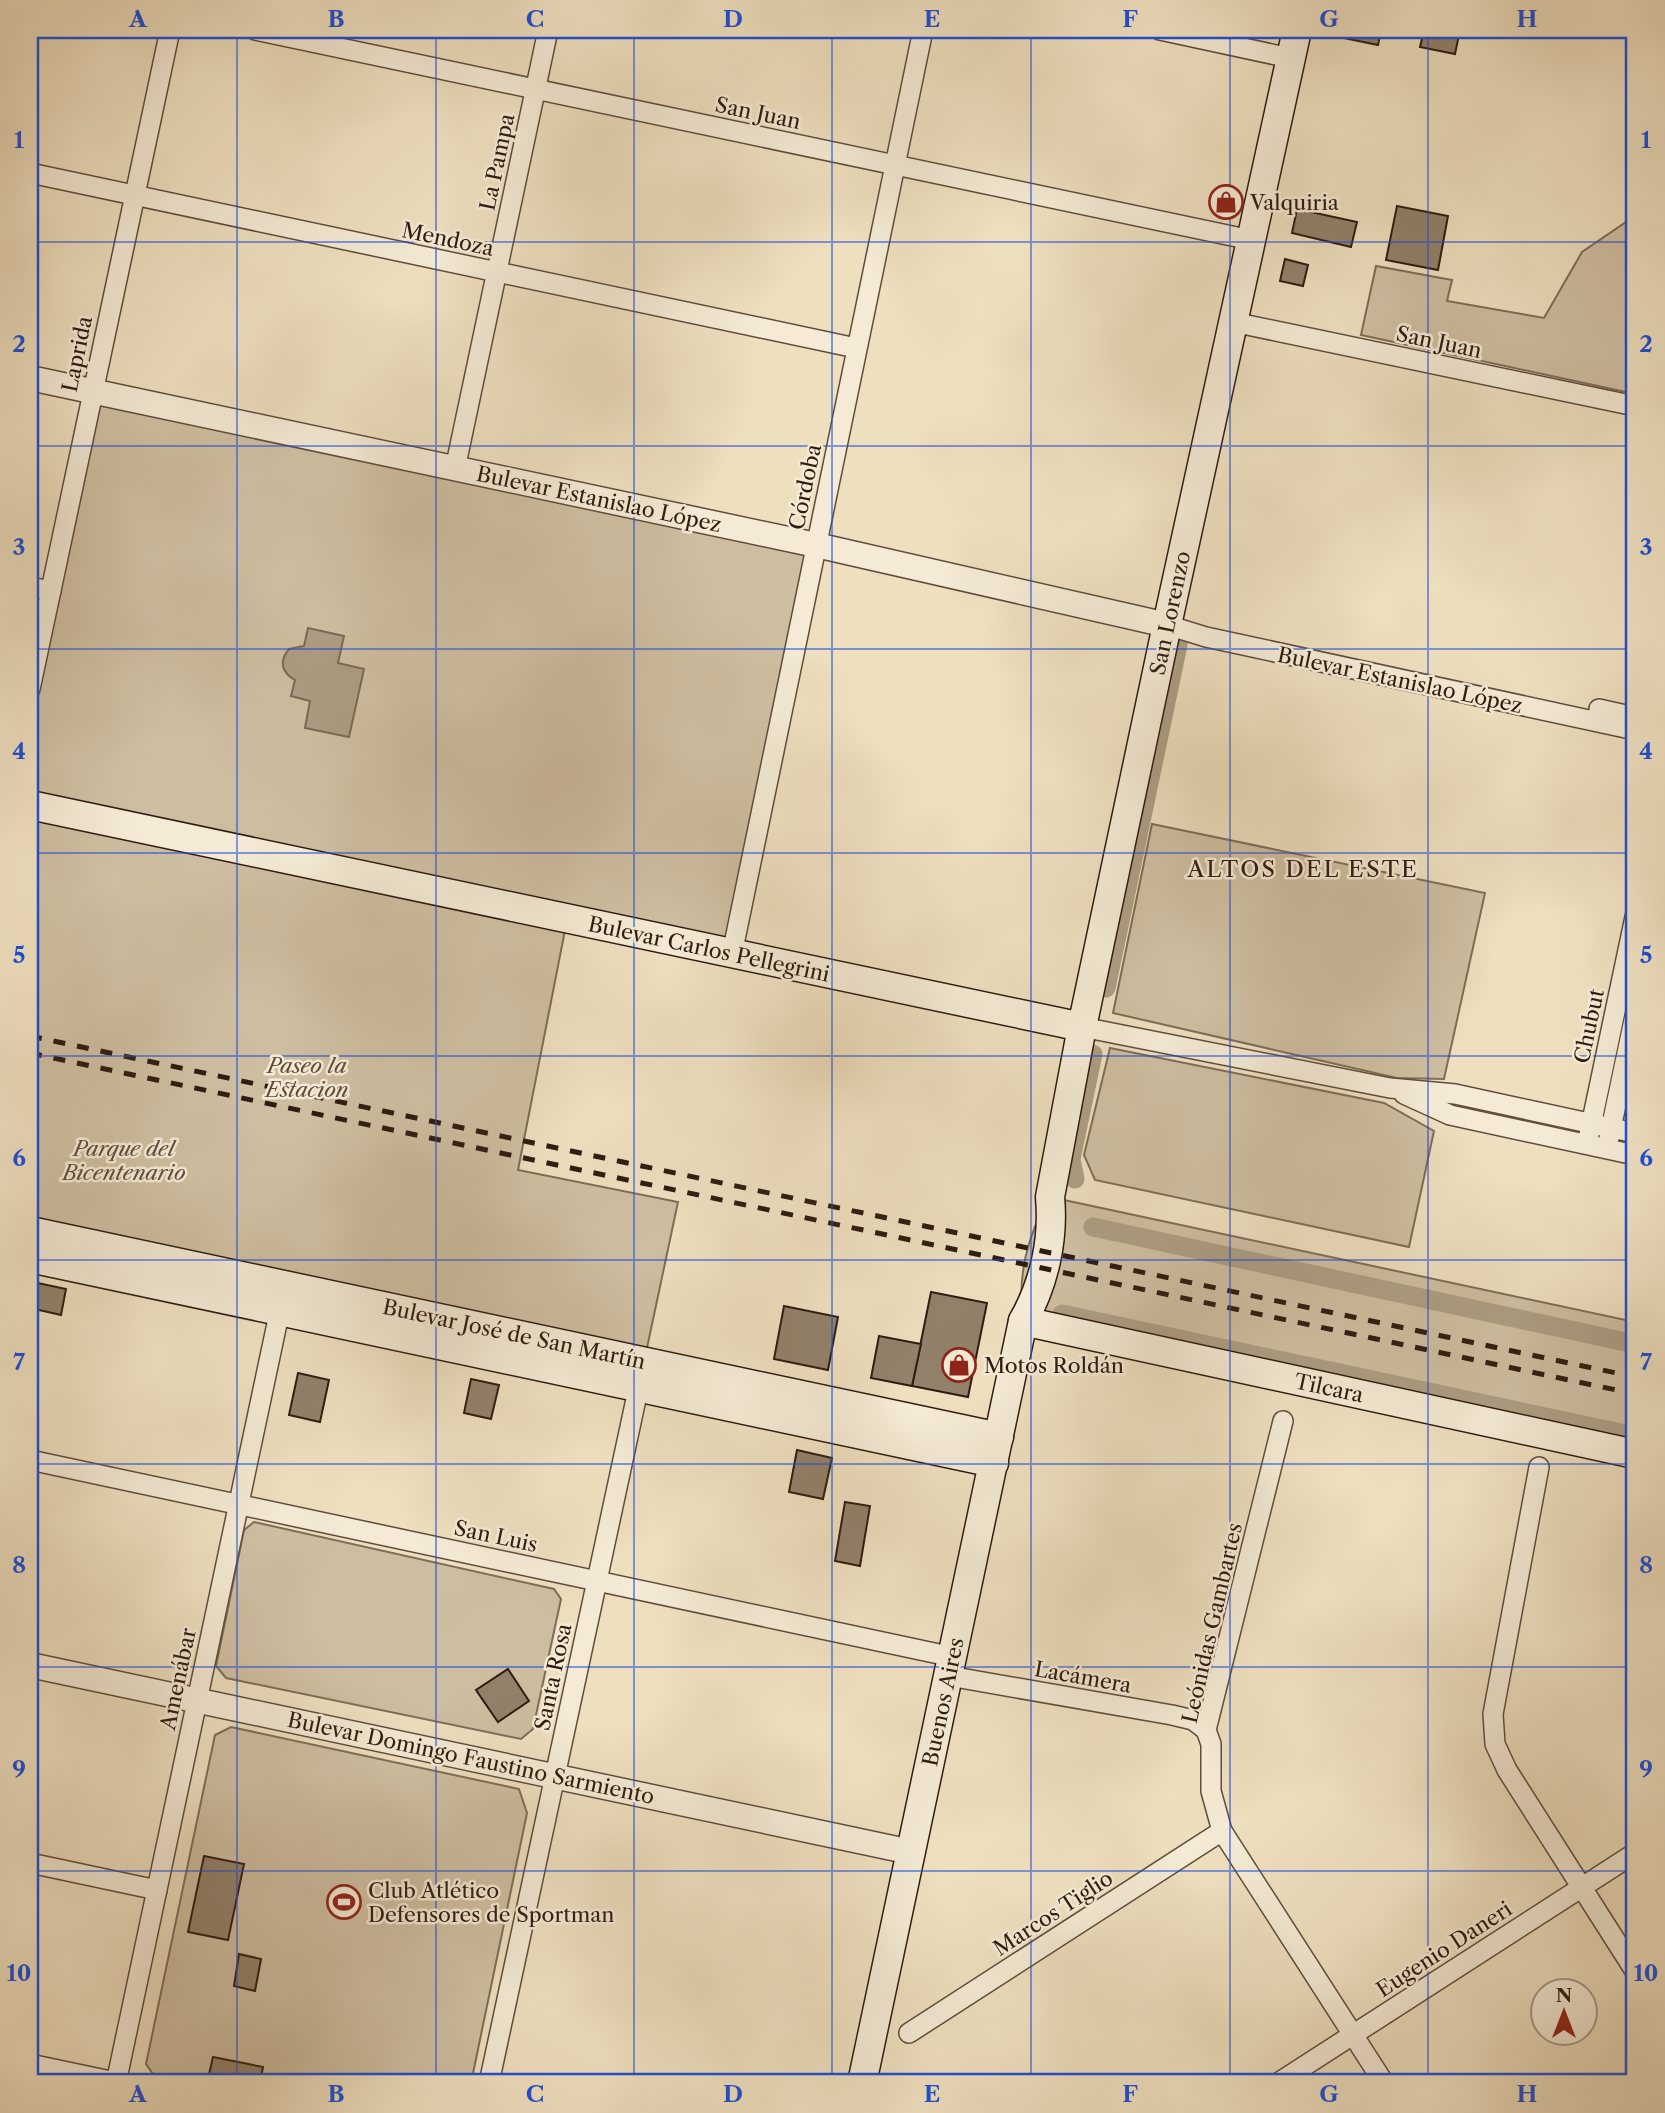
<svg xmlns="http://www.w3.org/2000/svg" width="1665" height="2113" viewBox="0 0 1665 2113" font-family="'Libre Caslon Text',serif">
<rect width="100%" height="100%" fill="#eedfbf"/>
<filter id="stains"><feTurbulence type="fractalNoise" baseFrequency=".00286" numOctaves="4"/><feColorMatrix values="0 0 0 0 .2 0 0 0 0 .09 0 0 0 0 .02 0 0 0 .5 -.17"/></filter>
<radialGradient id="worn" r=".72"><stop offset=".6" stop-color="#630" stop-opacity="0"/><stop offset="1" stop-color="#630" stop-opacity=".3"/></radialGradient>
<g fill="#cebea1" stroke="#7e6d59" stroke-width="2">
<path d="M1635,216V394L1361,335L1376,266L1452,280L1447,301L1544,318L1582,252Z"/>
<path d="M93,391L816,545L732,954L567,920L518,1170L678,1202L644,1362L30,1231V689Z"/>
<path d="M1152,824L1485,893L1444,1079L1397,1078L1113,1013Z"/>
<path d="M1110,1048L1384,1103L1434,1131L1409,1247L1095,1180L1084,1155Z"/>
<path d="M1050,1197L1635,1322V1454L1023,1321C1017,1278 1027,1234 1050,1197Z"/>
<path d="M254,1522L554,1589L561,1599L533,1729L521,1739L226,1678L216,1666L244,1530Z"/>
<path d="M231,1727L519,1789L527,1813L471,2083H201L153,2074L146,2064L215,1735Z"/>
</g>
<path fill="#ad9d84" stroke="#7b6956" stroke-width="2" d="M308,628L344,636L338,663L364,669L349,737L305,728L310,701L291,696L295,680C281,672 279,661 289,649L304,646Z"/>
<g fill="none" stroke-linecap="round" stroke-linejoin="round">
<g stroke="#ad9d84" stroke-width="19">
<path d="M1106,988L1178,645"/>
<path d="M1075,1179L1071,1159L1093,1054"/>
<path d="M1093,1227L1635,1344"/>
<path d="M1062,1314L1635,1436"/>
</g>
</g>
<g fill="#92816b" stroke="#2f1c11" stroke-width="2">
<path d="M1335,30H1381L1378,45L1334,36Z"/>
<path d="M1424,30H1460L1455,54L1420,47Z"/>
<path d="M1397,206L1448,216L1438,270L1386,260Z"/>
<path d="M1297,209L1357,222L1351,247L1292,233Z"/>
<path d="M1285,259L1308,265L1303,286L1280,281Z"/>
<path d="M33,1282L66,1289L61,1315L30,1308Z"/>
<path d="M931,1292L987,1303L968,1397L912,1386Z"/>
<path d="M784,1306L838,1317L828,1370L774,1359Z"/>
<path d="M879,1336L921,1344L912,1386L871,1378Z"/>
<path d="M298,1373L329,1380L320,1422L289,1415Z"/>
<path d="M471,1379L499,1385L491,1419L464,1413Z"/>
<path d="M797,1450L832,1458L823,1499L789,1492Z"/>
<path d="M845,1502L870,1506L860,1566L835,1561Z"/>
<path d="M508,1669L529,1701L498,1722L476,1690Z"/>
<path d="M204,1856L244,1864L228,1940L188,1932Z"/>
<path d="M239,1954L261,1959L255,1991L234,1986Z"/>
<path d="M213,2057L263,2067L260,2083H227L208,2079Z"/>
</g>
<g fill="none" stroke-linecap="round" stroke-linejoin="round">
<g stroke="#5f4d3c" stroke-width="22">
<g id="minor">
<path d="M255,30L1251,240"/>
<path d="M1160,30L1290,58"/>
<path d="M30,173L856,348"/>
<path d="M1233,322L1635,406"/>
<path d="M455,469L548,30"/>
<path d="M30,587L51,591"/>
<path d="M1167,625L1206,637L1635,730"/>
<path d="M30,689L170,30"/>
<path d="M1599,709L1635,717"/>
<path d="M732,954L923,30"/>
<path d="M1082,1027L1390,1088L1455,1094L1635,1133"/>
<path d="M1404,1094L1450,1115L1635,1155"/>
<path d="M1589,1135L1635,917"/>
<path d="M1609,1138L1635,1015"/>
<path d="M1283,1421L1206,1730L1211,1744V1791L1222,1831L1384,2083"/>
<path d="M30,1460L953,1657"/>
<path d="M1539,1467L1493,1714L1495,1744L1507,1770L1635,1971"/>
<path d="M949,1676L1172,1715L1193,1720L1206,1730"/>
<path d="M30,1863L157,1890"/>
<path d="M909,2033L1222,1831"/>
<path d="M30,2064L120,2083"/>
<path d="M116,2083L282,1300"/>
<path d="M489,2083L641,1376"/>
<path d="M1278,2083L1635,1853"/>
</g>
</g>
<g stroke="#5f4d3c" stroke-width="27">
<g id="tertiary">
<path d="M30,378L816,545L1167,625"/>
<path d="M30,1665L911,1852"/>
</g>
</g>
<g stroke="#2f1c11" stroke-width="31">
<g id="secondary">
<path d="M30,805L1082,1027"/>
<path d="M30,1231L999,1437"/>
<path d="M30,1258L994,1463"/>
<path d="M1023,1321L1635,1454"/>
<path d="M862,2083L1023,1321C1044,1284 1054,1240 1050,1197L1082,1027L1167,625L1297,30"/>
</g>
</g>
<use href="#minor" stroke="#f4ead5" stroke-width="19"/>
<use href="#tertiary" stroke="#f4ead5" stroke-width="24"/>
<use href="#secondary" stroke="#f4ead5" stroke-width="28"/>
<g stroke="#2f1c11" stroke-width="5" stroke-dasharray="12 12" stroke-linecap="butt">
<path d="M30,1036L1635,1377"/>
<path d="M30,1053L1635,1394"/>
</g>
</g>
<path fill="none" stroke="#1d4ed8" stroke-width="2" stroke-opacity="0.55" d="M237,30V2083M436,30V2083M634,30V2083M832,30V2083M1031,30V2083M1230,30V2083M1428,30V2083M30,242H1635M30,446H1635M30,649H1635M30,853H1635M30,1056H1635M30,1260H1635M30,1464H1635M30,1667H1635M30,1871H1635"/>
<defs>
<g id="shop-ring" transform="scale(1.75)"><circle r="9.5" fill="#f4ead5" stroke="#8f2418" stroke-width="1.5"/><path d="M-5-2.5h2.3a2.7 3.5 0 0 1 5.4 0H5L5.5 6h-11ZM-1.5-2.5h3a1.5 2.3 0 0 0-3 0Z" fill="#8f2418"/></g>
<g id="stadium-ring" transform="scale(1.75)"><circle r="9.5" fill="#f4ead5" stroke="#8f2418" stroke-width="1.5"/><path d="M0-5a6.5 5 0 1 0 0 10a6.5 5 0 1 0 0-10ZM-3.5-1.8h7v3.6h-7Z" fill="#8f2418"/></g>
</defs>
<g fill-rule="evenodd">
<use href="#shop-ring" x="1226" y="202"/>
<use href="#shop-ring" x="959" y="1365"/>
<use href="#stadium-ring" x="344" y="1902"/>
</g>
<g text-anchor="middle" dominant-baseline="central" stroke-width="5" stroke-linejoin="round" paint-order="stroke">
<g font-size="21" fill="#2f1c11" stroke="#f4ead5">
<text transform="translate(758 113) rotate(12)">San Juan</text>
<text transform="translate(497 162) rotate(-78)">La Pampa</text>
<text transform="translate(448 239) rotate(12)">Mendoza</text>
<text transform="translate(1439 342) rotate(12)">San Juan</text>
<text transform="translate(77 354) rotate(-78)">Laprida</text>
<text transform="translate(805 487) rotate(-78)">Córdoba</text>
<text transform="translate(599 499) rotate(12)">Bulevar Estanislao López</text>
<text transform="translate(1170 613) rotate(-78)">San Lorenzo</text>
<text transform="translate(1400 680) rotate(12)">Bulevar Estanislao López</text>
<text transform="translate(709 949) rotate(12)">Bulevar Carlos Pellegrini</text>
<text transform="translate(1589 1026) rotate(-78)">Chubut</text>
<text transform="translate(514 1334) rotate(12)">Bulevar José de San Martín</text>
<text transform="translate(1329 1388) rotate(12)">Tilcara</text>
<text transform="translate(496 1536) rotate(12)">San Luis</text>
<text transform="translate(1212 1623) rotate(-77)">Leónidas Gambartes</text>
<text transform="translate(553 1677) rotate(-78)">Santa Rosa</text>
<text transform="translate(1083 1677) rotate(10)">Lacámera</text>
<text transform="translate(178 1679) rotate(-78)">Amenábar</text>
<text transform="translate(943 1702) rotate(-78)">Buenos Aires</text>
<text transform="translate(471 1758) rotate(12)">Bulevar Domingo Faustino Sarmiento</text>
<text transform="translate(1053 1913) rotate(-33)">Marcos Tiglio</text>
<text transform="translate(1444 1949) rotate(-33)">Eugenio Daneri</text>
</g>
<g font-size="21" fill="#2f1c11" stroke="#f4ead5" text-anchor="start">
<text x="1250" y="202">Valquiria</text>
<text x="984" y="1365">Motos Roldán</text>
<text x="368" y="1890">Club Atlético<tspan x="368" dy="24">Defensores de Sportman</tspan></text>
</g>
<g font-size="21" font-style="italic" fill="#5f4d3c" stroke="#f4ead5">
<text x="307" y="1065">Paseo la<tspan x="307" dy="24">Estacion</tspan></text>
<text x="124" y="1148">Parque del<tspan x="124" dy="24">Bicentenario</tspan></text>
</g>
<g font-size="23" letter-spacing="2" fill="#2f1c11" stroke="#f4ead5">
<text x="1303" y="869">ALTOS DEL ESTE</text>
</g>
</g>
<rect width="1665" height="2113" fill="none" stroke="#eedfbf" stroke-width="77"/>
<g transform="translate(1564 2012)"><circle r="33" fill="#f4ead5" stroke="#a59887" stroke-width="2"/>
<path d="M0-5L12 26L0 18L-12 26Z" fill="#8f2418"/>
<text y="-10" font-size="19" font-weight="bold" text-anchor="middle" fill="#2f1c11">N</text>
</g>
<rect x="38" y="38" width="1588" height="2036" fill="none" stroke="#1d4ed8" stroke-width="2.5"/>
<g font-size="23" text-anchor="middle" font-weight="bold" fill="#1d4ed8">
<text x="138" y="27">A</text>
<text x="336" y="27">B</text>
<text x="535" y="27">C</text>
<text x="733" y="27">D</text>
<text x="932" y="27">E</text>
<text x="1130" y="27">F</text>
<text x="1329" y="27">G</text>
<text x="1527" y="27">H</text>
<text x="19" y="148">1</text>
<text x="1646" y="148">1</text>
<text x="19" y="352">2</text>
<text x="1646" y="352">2</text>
<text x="19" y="555">3</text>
<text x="1646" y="555">3</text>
<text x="19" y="759">4</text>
<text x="1646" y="759">4</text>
<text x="19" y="963">5</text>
<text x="1646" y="963">5</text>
<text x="19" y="1166">6</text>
<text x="1646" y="1166">6</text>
<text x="19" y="1370">7</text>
<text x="1646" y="1370">7</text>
<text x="19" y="1573">8</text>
<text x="1646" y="1573">8</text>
<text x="19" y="1777">9</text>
<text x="1646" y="1777">9</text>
<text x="19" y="1981">10</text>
<text x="1646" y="1981">10</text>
<text x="138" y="2102">A</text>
<text x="336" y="2102">B</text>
<text x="535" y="2102">C</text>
<text x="733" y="2102">D</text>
<text x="932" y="2102">E</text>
<text x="1130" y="2102">F</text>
<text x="1329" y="2102">G</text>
<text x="1527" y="2102">H</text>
</g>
<rect width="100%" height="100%" filter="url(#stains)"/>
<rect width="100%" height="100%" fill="url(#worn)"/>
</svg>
